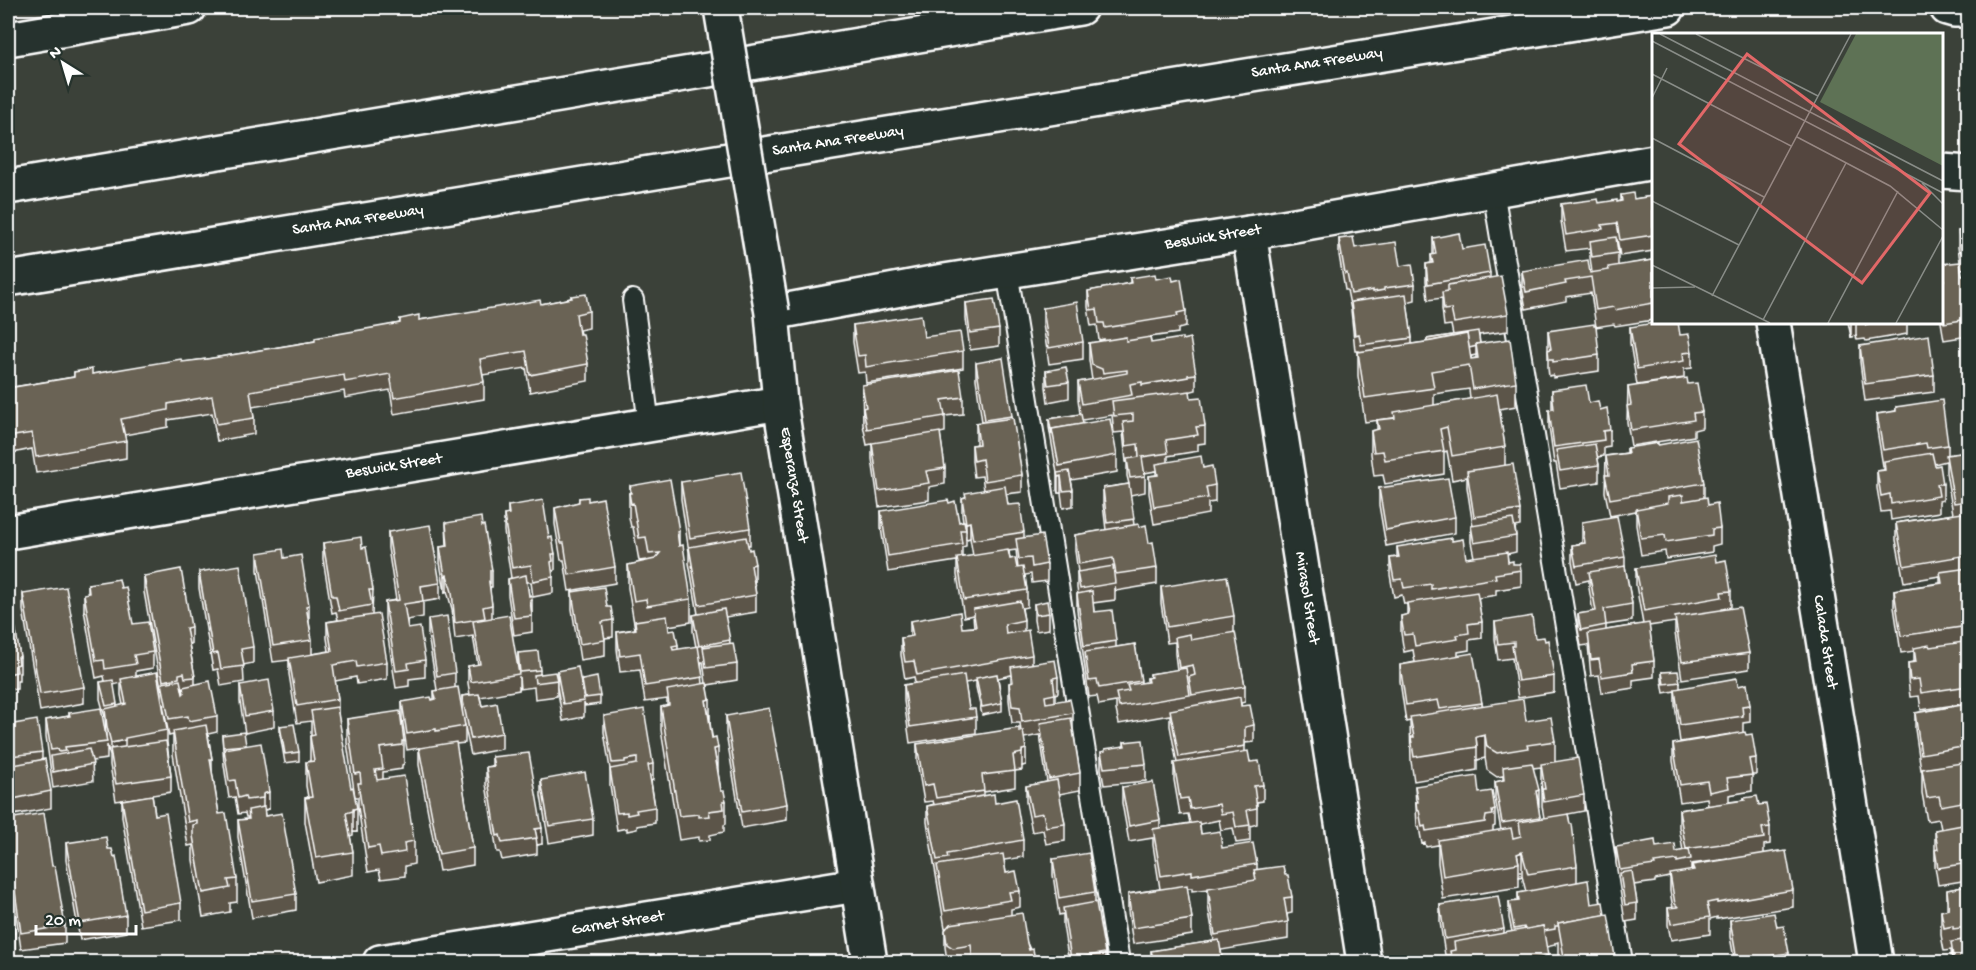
<svg xmlns="http://www.w3.org/2000/svg" width="1976" height="970" viewBox="0 0 1976 970" font-family="'Gochi Hand',sans-serif">
<rect width="100%" height="100%" fill="#3b4139"/>
<filter id="ink" filterUnits="userSpaceOnUse"><feTurbulence type="fractalNoise" baseFrequency=".0167" numOctaves="2"/><feDisplacementMap in="SourceGraphic" scale="12" xChannelSelector="R" yChannelSelector="G"/><feConvolveMatrix kernelMatrix="1 2 1 2 8 2 1 2 1" color-interpolation-filters="sRGB"/></filter>
<g filter="url(#ink)">
<g fill="none" stroke-linecap="round" stroke-linejoin="round">
<g stroke="#fff" stroke-width="24">
<g id="lane">
<path d="M1493,190L1622,962"/>
<path d="M1007,271L1119,962"/>
<path d="M633,300L649,425"/>
</g>
</g>
<g stroke="#fff" stroke-width="38">
<g id="street">
<path d="M8,39L189,8"/>
<path d="M1942,171L1968,173"/>
<path d="M1249,233L1364,962"/>
<path d="M1773,322L1876,962"/>
<path d="M8,532L780,403"/>
<path d="M380,962L857,885"/>
<path d="M870,962L780,403L772,313L938,282L1249,233L1654,162"/>
</g>
</g>
<g stroke="#fff" stroke-width="38">
<g id="highway">
<path d="M1947,8L1954,10H1968"/>
<path d="M8,187L1080,8"/>
<path d="M8,279L801,148L1668,8"/>
</g>
</g>
<use href="#lane" stroke="#26332d" stroke-width="20"/>
<use href="#street" stroke="#26332d" stroke-width="33"/>
<use href="#highway" stroke="#26332d" stroke-width="33"/>
<g stroke="#fff" stroke-width="38" stroke-linecap="butt">
<path id="street-bridge" d="M721,8L772,313"/>
</g>
<use href="#street-bridge" stroke="#26332d" stroke-width="33"/>
</g>
<g fill="#5c5548" stroke="#fff" stroke-width="1.5" fill-rule="evenodd">
<path d="M1621,195L1634,199L1653,196V251L1620,256L1617,239V240L1618,253V266L1653,260V320L1615,326L1614,324L1596,327L1591,293L1566,297V301L1526,309L1522,287V271L1592,273L1590,257V248L1566,251L1561,221V204L1617,202L1621,201Z"/>
<path d="M1968,230V268L1961,269L1962,275H1968V336L1944,340L1941,322V264L1961,269L1958,247V231Z"/>
<path d="M1433,238L1462,249L1490,273V278L1508,314V331L1479,335L1480,344L1516,382V406L1499,409L1505,447V465L1520,510V526L1515,527L1516,536V552L1507,554L1508,562L1521,570V586L1496,590V595L1478,598L1482,622V638L1469,640V650L1458,652V655L1482,703V705L1526,721L1555,741V762L1584,795V811L1568,814L1577,866V882L1591,904L1605,915L1616,963H1558V942L1555,943V945L1546,947L1548,963H1450V955H1445L1440,922V905L1504,929V933L1512,932L1509,918V902L1518,901V893L1526,892L1522,876L1519,877V887L1443,899L1438,863V845L1426,847L1425,843L1422,844L1419,827H1417L1415,786L1479,793L1495,810V826L1493,827V831L1501,830L1495,798V782L1503,780V776L1497,777L1487,770L1485,758L1477,760V770L1414,781L1411,761L1410,721L1406,722L1400,681V665L1415,662L1413,650L1404,652L1401,633V616L1407,615V604H1404L1402,595L1394,597L1390,575V558L1397,557V547L1452,541L1466,558L1474,557L1471,542V526H1473L1467,487V477L1452,480L1447,451L1444,452V474L1385,484L1383,475L1374,476L1371,454V431L1377,430V420L1394,418L1365,422L1358,376V352H1359V351H1355L1351,310L1347,290H1345L1339,255V239L1355,248L1400,266L1415,284V300L1407,302L1412,338V344L1427,342V339L1453,335L1451,325L1444,326L1442,309V298L1428,300L1426,281V264L1431,263V255H1433ZM1476,355V358L1471,359V356ZM1469,389L1470,399L1434,405V394ZM1541,767V781L1542,790V806L1544,818L1540,819L1533,768Z"/>
<path d="M1130,278L1173,281L1186,311V327L1178,329V333L1150,337L1151,343L1196,374V390L1188,392L1205,426V443L1198,444V451L1168,456V462L1203,468L1215,485V502L1208,503V514L1154,524L1149,493V476L1156,475V471L1145,473V492L1130,495L1134,525L1139,527L1149,543L1157,568V584L1116,591L1115,586V600L1093,603L1094,612L1116,641V647L1135,644L1141,683L1147,682V678H1150V674L1177,670L1175,654V642L1167,643L1161,603V587L1234,616V632L1245,686V702L1241,703V706L1254,725V742L1245,743V752L1263,785V801L1257,802V824L1250,826V841L1236,843L1233,828L1221,830L1219,820L1200,824L1201,834L1222,848L1257,864V870L1285,875L1292,897V913L1287,914L1288,922V939L1221,950L1223,963H1141V959L1151,957V951L1214,941L1208,905V889L1192,891V888H1187L1192,919V935L1133,944L1128,911V894L1160,889L1153,845V838L1129,842L1122,803V787L1160,820V828L1190,823L1188,814L1180,815L1174,780V763H1177L1170,726V715L1119,724L1116,710V702L1099,705L1097,696L1089,697L1077,610V594H1078L1077,588V572H1078L1075,551V535L1106,530L1103,504V488L1129,484L1127,476V462H1126L1123,432L1114,433L1112,415L1082,420L1083,424L1117,455V472L1071,480L1073,490V506L1063,508L1061,493H1058L1057,490V473L1049,427V419L1080,414L1078,399V382L1092,380L1089,360V343L1104,341V339L1099,340L1097,325L1091,326L1088,307V291L1130,283Z"/>
<path d="M571,296L589,311V328L579,330L588,364V381L530,392L526,368L482,375L484,382V399L394,414L390,390L345,398L344,391L252,407L254,418V434L217,441L212,413L168,420V427L124,435L126,441V458L36,473L32,449L8,454V388L74,377V372L92,374L207,359L315,341L400,323V319L419,320L541,304L571,298Z"/>
<path d="M966,303L999,329V346L970,350L966,319Z"/>
<path d="M1043,308L1083,342V359L1049,364L1043,324Z"/>
<path d="M1848,322H1907V334L1866,341L1865,339L1857,340L1856,336L1851,337Z"/>
<path d="M853,325L924,337L963,351V368L866,383L865,372L858,373L853,342Z"/>
<path d="M1630,327L1680,335L1692,352V368L1684,369V378L1637,385L1630,343Z"/>
<path d="M1548,331L1599,355V371L1553,378V375L1549,376L1548,367Z"/>
<path d="M1860,346L1934,375V392L1865,401L1860,362Z"/>
<path d="M976,363L1012,416L1022,475V492L1006,494L1008,505L1024,532V538L1047,564V581L1032,583L1031,574L1025,575L1027,590V607L1022,608L1024,620V631L1032,655V663L1058,677V693L1055,694V701L1073,713V728L1080,773V790L1059,794L1065,824V841L1046,844L1043,830L1032,832L1026,802V786L1047,782L1040,735L1024,738L1026,765L1022,766V770L1015,771V787L984,792V796L995,803L1023,840V857L1004,860L1006,873L1020,891V907L1011,909V915L1027,943L1035,960V963H971V962L950,963L947,960L945,947V930L947,928H945L927,822V806L934,804L933,801L924,802L917,761V744L1021,732L1020,723H1012L1009,700V683H1011V675L998,678L1002,703V711L982,715L976,687V681L965,683L969,709L976,717V733L910,743L904,701V685L915,683L914,677L905,679L901,655V638L910,637V621L962,628L974,627L973,615L964,617L957,575V561L888,572L881,528V511L959,522L963,521L962,514V498L984,490L982,476L974,477L972,461V445L976,444V423L982,422L976,379ZM966,535V539L970,538L973,556L962,557V547L966,546ZM1016,550L1018,568H1017L1010,559L1009,551Z"/>
<path d="M1046,371L1069,382V398L1048,402L1046,387Z"/>
<path d="M1688,384L1702,412V428L1694,430V436L1631,446L1627,422L1628,387Z"/>
<path d="M862,385L963,397V414L945,416V432L940,433L945,468V484L929,487V500L879,507L872,459V444L867,445L863,425Z"/>
<path d="M1552,390L1589,403L1600,410L1610,430V447L1604,448V456L1597,457L1599,465V482L1560,488L1556,463H1554L1549,427V410H1552Z"/>
<path d="M1964,404H1968V428H1965Z"/>
<path d="M1896,407L1948,445V455L1968,452V518H1964L1966,527V541L1968,554V642L1963,643L1968,678V703L1921,710L1919,696L1910,697L1908,680V663L1914,662V651L1901,653L1894,607V590L1940,583V576L1904,582L1896,540V523L1953,514L1946,472V461L1934,464L1943,484V500L1939,501V512L1891,520L1890,511L1881,512L1877,488V471L1884,470V466H1883L1877,430V414L1896,411Z"/>
<path d="M1658,445L1704,483V498L1720,528V544L1712,546V552L1666,559L1665,551L1641,555L1636,525V511L1610,516L1605,492L1606,456L1627,453V448Z"/>
<path d="M681,482L750,528V545H748L755,581H754L756,595V612L725,617L730,643L737,664V680L708,685L710,723L721,791L726,801V824L724,825V832L710,835V840L699,841V837L679,840L661,730V707L667,706V699L645,702L640,670L620,672L617,649V632L635,629L628,588V565L646,561V560L639,561L633,527H631L629,517V493H630V486L679,531V546L691,599V622L669,626V631L678,645V650L696,647L693,631V615L698,614L689,563V552L681,499ZM701,662H703L706,683L703,684Z"/>
<path d="M1379,488L1455,517V533L1386,546L1379,505Z"/>
<path d="M579,498L588,501L615,567V583L569,591L564,560H561L555,524V508L579,502Z"/>
<path d="M508,506L549,538L555,554V570L553,571V593L533,597L531,582H527L529,596L532,600V632L514,635L508,595V579L511,578L504,531V515H508Z"/>
<path d="M1582,522L1625,557V566L1632,604V621L1606,625V630L1643,624L1636,585V568L1716,562L1731,591V607L1722,609V610L1749,653V669L1682,679L1675,633V622L1649,626L1654,661V677L1633,680V688L1602,693L1599,675L1591,676L1588,645L1581,646L1578,630V614L1593,612L1589,588V580L1576,583L1572,561V545L1582,543Z"/>
<path d="M446,523L492,570V587H490V593L492,605V618L518,669V653L540,670V674L557,680V696L535,699L534,687L520,689L519,676V690L480,697L482,706L502,733V749L471,755L462,713V696L470,695L468,683V666L478,665L473,636L455,639L452,609L447,591L445,592L440,563V547L447,546Z"/>
<path d="M388,532L440,583V599L423,602V617L407,620L408,629L425,660V677L409,679V686L396,688L385,619V602L396,600L388,548Z"/>
<path d="M323,543L362,548L373,590L372,615L387,662V679L357,684L356,677L335,681L338,699V715L357,832H353V835L350,836L353,852V875L316,882L305,822V798L308,797L306,786V762L310,761V736H311V721L297,723L289,674V660L273,662L258,570V553L284,558L309,605V622L312,640V654L329,651L327,638V622L338,620L336,612L332,613L323,559Z"/>
<path d="M199,572L253,647V663L243,665L244,682L221,686L218,669L213,670L199,588Z"/>
<path d="M144,576L191,627V644H189L195,677V684L217,716V732L208,734L212,759V771L219,814L237,879V902L230,903V912L203,917L193,860V845L188,846L173,754V735L169,736L162,699V693L144,592Z"/>
<path d="M88,584L121,588L133,624L153,652V668L136,671V676L167,730V742L171,776V792L152,795L155,815L181,903V920L141,926L122,817V800L148,796L116,801L110,765V756L107,745V759L92,761L93,781L53,788L46,736V720L69,716V713L106,736L105,717L100,699V682L105,681L104,676L96,678L84,610V594L88,593ZM121,683V695L123,705L117,706L113,685Z"/>
<path d="M572,592L607,607L613,620V637L605,638V656L580,660L572,609Z"/>
<path d="M8,594L20,657V673H19V681H17V689L8,690Z"/>
<path d="M23,594L84,687V703L40,711L23,610Z"/>
<path d="M1034,604L1049,613V629L1036,631L1034,620Z"/>
<path d="M428,619L455,673V687L465,726V743L456,744L473,848V865L439,871L419,765V748L407,750L402,718V702L434,699V691L437,690L428,635Z"/>
<path d="M1495,622L1535,638L1554,676V692L1518,698L1512,658L1498,660L1495,639Z"/>
<path d="M557,671L582,686V680L600,696V704L585,706L584,703V717L563,721L557,687Z"/>
<path d="M1662,672L1680,682V688L1738,686L1750,705V722L1743,723V732L1746,735L1756,758V775H1752V791L1729,795V802L1744,800V798L1759,805L1770,827V844L1764,845V853L1793,890V907L1717,919V917L1710,919V934L1671,940L1668,925V908H1673L1670,891V877L1655,880V882L1634,885L1637,903V920L1625,922L1616,863V847H1656L1676,852L1683,851L1679,827V810L1708,806L1707,798L1680,802L1673,761V744L1731,734L1680,742L1675,705V691L1664,693L1662,681ZM1728,859L1692,865V870H1691V864Z"/>
<path d="M240,685L274,711V727L245,733L240,702Z"/>
<path d="M1968,704V880L1938,885L1935,866V830L1941,829L1939,819L1927,821L1922,793V770H1921L1915,729V713Z"/>
<path d="M604,716L653,764V780L651,781L655,807V823L637,826V829L627,831V828L617,830L610,785V769L604,732Z"/>
<path d="M726,716L787,804V820L742,828L726,733Z"/>
<path d="M347,719L404,741V764L402,765V769L383,772V779L414,841V864L405,866V876L381,879L379,870L368,872L358,807V797H355L347,743Z"/>
<path d="M8,725L42,752V760L51,791V808L13,815L10,797L8,798V766H10L8,754Z"/>
<path d="M280,726L299,752V761L285,763L280,734Z"/>
<path d="M222,735L246,745L269,809L264,810L265,816L296,894V910L252,918L238,837V820L248,819V817H246L245,813L238,814L235,797L229,798L224,765Z"/>
<path d="M1124,742L1146,764V781L1104,785L1101,769V752L1124,746Z"/>
<path d="M492,757L542,844L537,845V854L502,860L500,852H497L486,784V767L492,766Z"/>
<path d="M541,780L593,819V835L549,843L541,796Z"/>
<path d="M8,819L52,866L65,926V943L21,949L11,881H8L15,933V950L8,951Z"/>
<path d="M66,843L108,849L126,915V932L80,940L66,860Z"/>
<path d="M1053,859L1095,892V902L1105,953V959L1109,963H1069L1063,925V914L1059,915L1053,875Z"/>
<path d="M1968,886V963H1952L1951,950L1944,951L1941,935V911L1947,910V890Z"/>
<path d="M1730,920L1777,927L1789,953V963H1735L1730,937Z"/>
</g>
<g fill="#4b453b" stroke="#fff" stroke-width="1.5">
<path d="M1851,322H1856V336L1851,337Z"/>
<path d="M1476,346V355L1432,364V355Z"/>
<path d="M1061,476V493H1058V477Z"/>
<path d="M970,522V538L966,539V523Z"/>
<path d="M755,564V581L751,582V565Z"/>
<path d="M447,575V591L445,592V576Z"/>
<path d="M710,699V723L706,700Z"/>
<path d="M1485,735V758L1477,760V747L1476,737Z"/>
<path d="M125,740V757L111,755V743Z"/>
<path d="M718,748V772L714,749Z"/>
<path d="M1026,749V765L1022,766V750Z"/>
<path d="M1539,790V807L1536,791Z"/>
<path d="M269,792V809L263,810V794Z"/>
<path d="M357,808V832H353V809Z"/>
<path d="M542,828V844L537,845L535,829Z"/>
<path d="M1522,852V876L1519,877V863L1517,854Z"/>
</g>
<g fill="#6b6354" stroke="#fff" stroke-width="1.5">
<path d="M1633,193L1634,199L1653,196V235L1620,240L1617,223L1602,225L1603,229L1566,235L1561,204L1598,199L1599,203L1617,200V202L1622,201L1621,195Z"/>
<path d="M1968,230V251L1961,252L1958,231Z"/>
<path d="M1459,233L1462,249L1485,245L1490,273L1428,284L1426,264L1433,263L1431,255L1436,254L1433,238Z"/>
<path d="M1353,237L1355,248L1396,242L1400,266L1412,264L1415,284L1384,288V290L1373,292V290L1351,294L1347,273L1345,274L1339,239Z"/>
<path d="M1616,237L1618,253L1592,257L1590,241Z"/>
<path d="M1588,260L1590,273L1609,270L1608,267L1653,260V303L1615,310L1614,307L1596,310L1591,277L1565,281L1566,284L1526,292L1522,271Z"/>
<path d="M1960,262L1962,275H1968V319L1944,323L1941,308V280H1944L1941,264Z"/>
<path d="M1155,274L1156,279L1172,276L1173,281L1181,279L1186,311L1177,313L1178,316L1105,328L1104,323H1099L1097,309L1091,310L1088,291L1131,283L1130,278Z"/>
<path d="M1501,276L1508,314L1454,323L1451,309L1444,310L1442,292L1448,291V285Z"/>
<path d="M586,294L589,311L576,314L579,334H583L588,364L530,375L526,351L480,359L484,382L394,398L390,374L345,382L344,375L250,391L254,418L217,424L212,396L168,404V410L121,419L126,441L36,457L32,433L8,437V388L74,377V372L92,369V374L181,359L182,362L207,359L315,341V338L400,323V319L419,315V320L540,300L541,304L572,298L571,296Z"/>
<path d="M1406,294L1412,338L1361,345L1359,334L1355,335L1351,302Z"/>
<path d="M994,299L999,329L970,333L966,303Z"/>
<path d="M1077,302L1083,342L1049,348L1043,308Z"/>
<path d="M921,315L924,337L960,332L963,351L866,367L865,355L858,356L853,325Z"/>
<path d="M1660,322H1678L1680,335L1689,334L1692,352L1683,353L1684,361L1637,369L1630,327Z"/>
<path d="M1865,322H1878L1866,325Z"/>
<path d="M1594,324V326H1596L1599,355L1553,362V359H1549L1548,350L1551,349L1548,331Z"/>
<path d="M1478,331L1480,344H1476L1477,346L1469,348L1467,334L1427,342V339Z"/>
<path d="M1467,334L1471,359L1478,358L1476,344L1510,339L1516,382L1473,389L1469,365L1431,371L1434,388L1365,398L1358,352L1432,341Z"/>
<path d="M1929,335L1934,375L1865,384L1860,346Z"/>
<path d="M1126,337V341L1150,337L1151,343L1182,338V340L1190,338L1196,374L1188,375V377L1142,385V382L1130,384L1132,395L1082,404L1078,382L1127,373V370L1103,373L1102,369L1092,365L1089,343Z"/>
<path d="M1003,358L1012,416L985,420L976,363Z"/>
<path d="M1066,367L1069,382L1048,385L1046,371Z"/>
<path d="M959,370L963,397L942,400L945,416L867,429L863,408L866,407L862,385Z"/>
<path d="M1687,378L1688,384L1697,383L1702,412L1693,413L1694,420L1631,430L1627,406L1631,405L1628,387Z"/>
<path d="M1586,385L1589,403L1598,401L1600,410L1607,408L1610,430L1603,431L1604,440L1554,447L1549,410L1554,409L1552,390Z"/>
<path d="M1190,391L1191,398L1201,397L1205,426L1196,427L1198,435L1166,440L1168,453L1142,457L1145,476L1130,478L1127,459L1139,457L1138,444L1126,446L1123,422L1133,421V414L1114,416L1112,401Z"/>
<path d="M1497,394L1505,447L1452,456L1447,427L1440,429L1444,451L1385,460L1383,451L1374,452L1371,431L1379,429L1377,420L1395,418L1394,412Z"/>
<path d="M1942,400L1948,445L1927,448L1926,443L1883,450L1877,414L1896,411V407Z"/>
<path d="M1964,404H1968V419L1965,420Z"/>
<path d="M1081,414L1083,424L1052,429V435L1049,419Z"/>
<path d="M1013,418L1022,475L985,481L982,459L974,461L972,445L979,444L976,423Z"/>
<path d="M1110,419L1117,455L1059,466L1052,429Z"/>
<path d="M940,432L945,468L926,471L929,483L879,491L872,443Z"/>
<path d="M1696,438L1704,483L1610,499L1605,475H1609L1606,456L1628,453L1627,448L1658,443V445Z"/>
<path d="M1595,444L1599,465L1560,471L1556,450Z"/>
<path d="M1968,452V501L1954,503L1946,455Z"/>
<path d="M1932,453L1935,466L1940,465L1943,484H1937L1939,496L1891,504L1890,494L1881,496L1877,471L1885,470L1884,461Z"/>
<path d="M1201,456L1203,468L1212,466L1215,485L1206,487L1208,498L1154,507L1149,476L1158,475L1156,464Z"/>
<path d="M1513,464L1520,510L1474,517L1467,471Z"/>
<path d="M1069,471L1073,490L1063,491L1061,476L1058,477L1057,473Z"/>
<path d="M741,472L750,528L690,538L681,482Z"/>
<path d="M1448,478L1455,517L1386,530L1379,488Z"/>
<path d="M670,479L679,531H677L679,546L683,545L691,599L647,606L646,599L634,601L628,565L655,559L660,553L649,554L646,537L639,538L633,503L631,504L629,493H631L630,486Z"/>
<path d="M1129,484L1134,519L1107,523L1103,488Z"/>
<path d="M1005,486L1008,505L1020,504L1024,532L973,540L970,522L966,523L962,498L966,497L965,493Z"/>
<path d="M1683,495V501L1707,497L1708,505L1717,503L1720,528L1712,529V535L1666,542L1665,535L1641,538L1636,509L1668,503V497Z"/>
<path d="M588,497V501L603,498L615,567L569,575L564,543H561L555,508L579,502V498Z"/>
<path d="M543,500L549,538L552,537L555,554H552L553,561L551,562L553,577L533,581L531,565L512,568L504,515L509,514L508,506Z"/>
<path d="M948,500L949,503L955,501L959,522L964,521L966,530H960L962,544L888,556L881,511Z"/>
<path d="M1962,513L1966,527L1964,528L1968,555L1904,566L1896,523Z"/>
<path d="M1617,516L1625,557L1576,566L1572,545L1585,543L1582,522Z"/>
<path d="M481,517L482,526L484,525L492,570H490V583L489,582L492,605L483,607L485,618L455,623L452,592L447,575L445,576L440,547L448,546L446,523Z"/>
<path d="M1513,519L1516,536L1474,543L1471,526Z"/>
<path d="M1139,524V527L1146,525L1149,543L1153,542L1157,568L1116,574L1113,558L1079,564L1075,535Z"/>
<path d="M430,525L440,583L421,586L423,601L404,604L408,629L420,627L425,660L408,663L409,669L396,671L385,602L399,600L388,532Z"/>
<path d="M1042,535L1047,564L1032,567L1031,558L1019,559L1016,539Z"/>
<path d="M361,537L362,548L366,547L373,590H369L372,605L339,611L336,596H332L323,543Z"/>
<path d="M746,537L749,550L752,549L755,564L751,565L756,595L699,605L689,547Z"/>
<path d="M1452,538V541L1463,539L1466,558L1507,552L1508,562L1513,561V564H1520L1521,570L1495,574L1496,578L1431,589V584L1404,588L1402,579L1394,580L1390,558L1399,557L1397,547Z"/>
<path d="M283,549L284,558L301,555L309,605L306,606L312,640L273,646L258,553Z"/>
<path d="M1008,550L1010,559L1015,558L1017,568L1023,567L1027,590L964,600L957,558Z"/>
<path d="M1715,555L1716,562L1726,560L1731,591L1721,592L1722,597L1644,611L1636,568Z"/>
<path d="M240,565L253,647L241,649L244,666L221,669L218,653L213,654L199,572Z"/>
<path d="M1113,566L1115,583L1080,589L1077,572Z"/>
<path d="M1625,566L1632,604L1604,609L1606,625L1581,630L1578,614L1596,611L1589,572Z"/>
<path d="M1968,568V626L1901,636L1894,590L1942,583L1940,572Z"/>
<path d="M181,569L191,627L186,628L195,677L185,678L184,673L179,674V678L163,681L144,576Z"/>
<path d="M526,575L529,596L531,595L532,600H530L532,616L514,618L508,579Z"/>
<path d="M1227,576L1234,616L1167,627L1161,587Z"/>
<path d="M119,579L121,588L126,587L133,624L148,622L153,652L134,655L136,664L105,669L104,660L96,661L84,594L89,593L88,584Z"/>
<path d="M66,587L84,687L40,694L23,594Z"/>
<path d="M604,587L607,607H611L613,620L602,622L605,640L580,644L572,592Z"/>
<path d="M1092,591L1094,612L1112,610L1116,641L1084,646L1077,594Z"/>
<path d="M1477,592L1482,622L1468,624L1469,633L1457,635L1458,639L1415,646L1413,634L1404,635L1401,616L1409,614L1407,603Z"/>
<path d="M10,593L20,657H18L19,664L16,665L17,672L8,674V594Z"/>
<path d="M1020,601L1024,620L1005,624L1006,634L1028,630L1032,655L917,675L914,661L905,662L901,638L913,636L910,621L960,612L962,628L976,627L973,609Z"/>
<path d="M1047,601L1049,613L1036,615L1034,604Z"/>
<path d="M1740,607L1749,653L1682,662L1675,617Z"/>
<path d="M724,609L730,640L699,646L693,615Z"/>
<path d="M379,614L387,662L357,667L356,661L333,665L338,699L297,706L289,658L332,651L327,622Z"/>
<path d="M509,615L519,674L471,682L468,666L480,664L473,621Z"/>
<path d="M447,616L455,673L437,676L428,619Z"/>
<path d="M667,616L669,631L675,630L678,645L672,646L673,650L698,646L703,677L645,686L640,653L620,656L617,632L636,629L635,621Z"/>
<path d="M1532,616L1535,638L1544,637L1545,641L1548,640L1554,676L1518,681L1512,646H1514V642L1498,644L1495,622Z"/>
<path d="M1649,623L1654,661L1632,664L1633,672L1602,677L1599,659L1591,660L1588,633Z"/>
<path d="M1235,632L1245,686L1192,695L1189,677L1195,675L1193,665L1179,668L1175,637L1190,634L1191,640Z"/>
<path d="M1963,642L1968,678V686L1921,693L1919,679L1910,680L1908,663L1916,662L1914,648L1929,645L1930,647Z"/>
<path d="M733,643L737,664L706,668L703,647Z"/>
<path d="M1135,644L1141,681L1099,688L1097,680L1089,681L1085,652Z"/>
<path d="M538,651L540,670L520,672L518,653Z"/>
<path d="M1473,653L1482,703L1440,709L1438,700L1406,705L1400,665Z"/>
<path d="M1055,660L1058,677L1053,678L1055,694L1045,696L1046,703L1070,699L1073,713L1022,722L1020,707L1012,706L1009,683L1013,682L1011,667Z"/>
<path d="M578,667L584,701L563,704L557,671Z"/>
<path d="M1186,668L1190,695L1119,707L1116,693L1129,691L1127,685L1148,682L1147,678L1151,677L1150,674Z"/>
<path d="M1678,671L1680,682L1664,684L1662,672Z"/>
<path d="M157,672L167,730L125,738V740L111,743L107,727L105,709L126,704L121,679Z"/>
<path d="M555,672L557,680L535,683L534,675Z"/>
<path d="M997,674L1002,703L982,707L976,678Z"/>
<path d="M964,675L969,709H975L976,717L910,727L904,685Z"/>
<path d="M597,677L600,696L585,698L582,680Z"/>
<path d="M1737,678L1738,686L1747,684L1750,705L1742,706L1743,716L1680,725L1675,689Z"/>
<path d="M113,680L117,704L106,706L100,682Z"/>
<path d="M180,680L183,694L184,693L183,687L210,681L217,716L189,721L188,716L169,719L162,683Z"/>
<path d="M269,680L274,711L245,716L240,685Z"/>
<path d="M707,683L710,699L706,700L712,738L716,737L718,748L714,749L721,791H724L726,801H723L724,809L709,811L710,816L699,817V814L679,816L661,707L669,705L667,690Z"/>
<path d="M458,687L465,726L436,731V729L407,734L402,702L431,697L432,700L436,699L434,691Z"/>
<path d="M479,694L482,706L497,703L502,733L471,739L462,696Z"/>
<path d="M1240,697L1241,706L1250,705L1254,725L1245,727V746L1179,757L1170,710Z"/>
<path d="M1523,699L1526,721L1551,717L1555,741L1527,745L1528,748L1497,753L1487,747L1485,735L1476,737L1477,747L1414,757L1411,737H1414L1410,717Z"/>
<path d="M1968,704V746L1921,754L1915,713Z"/>
<path d="M337,707L351,788L353,787L357,808L353,809V811L346,813L353,852L316,858L305,798L312,797L306,762L314,761L310,736L315,735L311,711Z"/>
<path d="M101,708L107,742L65,747L66,751L59,752L58,749L51,750L46,720L70,716L69,713Z"/>
<path d="M769,708L787,804L742,812L726,716Z"/>
<path d="M644,709L653,764L648,765L655,807L636,810L637,813L627,815V812L617,813L610,769L637,764V758L625,760V762L612,763L604,716Z"/>
<path d="M400,711L404,741H402V745L380,748L383,769L375,770L377,780L404,776L414,841L404,843L405,852L381,856L379,846L368,848L358,783H361L360,773L355,774L347,719Z"/>
<path d="M1071,718L1080,773L1049,779L1040,723Z"/>
<path d="M37,720L42,752L11,756L8,737V725Z"/>
<path d="M294,724L299,752L285,754L280,726Z"/>
<path d="M206,725L212,759H210L219,814L226,813L237,879L228,880L230,888L203,893L193,836V825L197,824V820L188,822L173,731Z"/>
<path d="M1019,728V732L1023,731L1026,749L1022,750V753L1013,755L1015,771L982,775L984,791L936,798L933,784L924,786L917,744Z"/>
<path d="M244,732L246,745L223,747L222,735Z"/>
<path d="M1745,732L1746,735L1752,734L1756,758L1749,759L1752,775L1727,778L1729,788L1709,792L1707,781L1680,785L1673,744Z"/>
<path d="M1143,740L1146,764L1104,768L1101,752L1105,751V749L1125,746L1124,742Z"/>
<path d="M166,741L171,776L116,784L110,749Z"/>
<path d="M456,742L473,848L439,854L419,748Z"/>
<path d="M261,743L269,792L263,794V798L246,800L245,796L238,798L235,780L229,781L224,749Z"/>
<path d="M89,749L93,764L53,772L51,756Z"/>
<path d="M1248,751L1250,762L1259,761L1263,785L1254,786L1257,808L1247,810L1250,825L1236,827L1233,812L1221,814L1219,804L1190,809L1188,798L1180,799L1174,763Z"/>
<path d="M529,753L542,828L535,829L537,838L502,843L500,835L497,836L486,767L494,766L492,757Z"/>
<path d="M1578,758L1584,795L1544,802L1542,789H1545L1541,764Z"/>
<path d="M45,759L51,791L13,799L10,781H8V766Z"/>
<path d="M1968,762V801L1941,806L1939,796L1927,798L1922,769Z"/>
<path d="M1532,763L1539,790L1536,791L1540,817L1502,823L1495,782L1504,780L1503,767Z"/>
<path d="M585,772L593,819L549,826L541,780Z"/>
<path d="M1477,776L1479,793L1492,791L1495,810L1492,811L1493,815L1486,816L1485,822L1426,831L1425,826L1422,827L1419,810L1417,811L1416,802H1418L1415,786Z"/>
<path d="M1057,780L1065,824L1046,827L1043,813L1032,815L1026,786Z"/>
<path d="M1153,782L1160,820L1129,826L1122,787Z"/>
<path d="M994,794L995,803L1016,799L1023,840L947,854L948,858L937,860L927,806Z"/>
<path d="M152,795L155,815L166,813L181,903L141,910L122,800Z"/>
<path d="M1757,796L1759,805L1766,804L1770,827L1762,828L1764,838L1686,849L1679,810L1745,800L1744,798Z"/>
<path d="M264,807L265,816L282,813L296,894L252,901L238,820L249,819L248,810Z"/>
<path d="M44,813L52,866H55L65,926L21,933L11,864L8,865V819Z"/>
<path d="M1568,814L1570,824H1572L1577,866L1528,874L1522,852L1517,854L1519,863L1443,876L1438,840L1511,828L1513,838L1521,836L1519,822Z"/>
<path d="M1199,822L1201,834L1220,831L1222,848L1253,843L1257,864L1192,875V871L1161,876L1153,829Z"/>
<path d="M1968,824V863L1938,868L1935,850L1938,849L1935,830Z"/>
<path d="M106,837L108,849H112L114,857L116,856L126,915L80,923L66,843Z"/>
<path d="M1655,840L1656,847L1675,844L1676,852L1689,849L1691,859L1677,862V860L1654,863L1655,865L1620,870L1616,847Z"/>
<path d="M1779,851V852L1786,851L1793,890L1717,903V901L1707,903L1710,917L1671,924L1668,908L1678,907L1675,904L1670,874L1694,870L1692,865Z"/>
<path d="M1089,853L1095,892L1059,898L1053,859Z"/>
<path d="M1003,854L1006,873L1016,871L1020,891L1009,892L1011,900L945,911L937,865Z"/>
<path d="M1283,866L1285,875H1288L1292,897L1284,898L1288,922L1215,935L1208,888L1256,880L1254,870Z"/>
<path d="M1632,871L1637,903L1625,905L1620,873Z"/>
<path d="M8,880L15,933L8,935Z"/>
<path d="M1588,880L1591,904L1603,902L1605,915L1564,922L1558,923L1559,926H1555V929L1544,931L1543,926L1525,930L1524,927L1514,929L1509,902L1519,901L1518,893Z"/>
<path d="M1187,885L1192,919L1133,928L1128,894Z"/>
<path d="M1968,886V927L1953,929V926L1944,928L1941,911L1949,909L1947,890Z"/>
<path d="M1498,896L1504,929L1445,939L1440,905Z"/>
<path d="M1096,902L1105,953L1071,959L1063,908Z"/>
<path d="M1022,913L1027,943L1029,950L1033,949L1035,960L1018,963H973L971,945L953,948L947,944L945,930L950,924Z"/>
<path d="M1774,913L1777,927L1784,926L1789,953L1737,961L1730,920Z"/>
<path d="M1608,914L1616,963H1565L1558,923Z"/>
<path d="M1543,926L1548,956L1513,963H1457V960L1452,961L1450,951L1455,950L1454,942Z"/>
<path d="M1968,939V963H1954L1951,942Z"/>
<path d="M1219,940L1223,963H1142L1141,959L1153,957L1151,951Z"/>
<path d="M800,957L801,963H769V962Z"/>
<path d="M1108,958L1109,963H1085Z"/>
<path d="M1717,959V963H1692Z"/>
</g>
</g>
<g text-anchor="middle" dominant-baseline="central" stroke-width="6" stroke-linejoin="round" paint-order="stroke">
<g font-size="16" fill="#fff" stroke="#26332d">
<text transform="translate(1317 64) rotate(-9)">Santa Ana Freeway</text>
<text transform="translate(838 142) rotate(-9)">Santa Ana Freeway</text>
<text transform="translate(358 221) rotate(-9)">Santa Ana Freeway</text>
<text transform="translate(1213 238) rotate(-9)">Beswick Street</text>
<text transform="translate(394 467) rotate(-9)">Beswick Street</text>
<text transform="translate(793 485) rotate(81)">Esperanza Street</text>
<text transform="translate(1306 598) rotate(81)">Mirasol Street</text>
<text transform="translate(1824 642) rotate(81)">Calada Street</text>
<text transform="translate(618 924) rotate(-9)">Garnet Street</text>
</g>
</g>
<g transform="translate(1652 33)">
<rect width="291" height="291" fill="#3b4139"/>
<path d="M204,1H291V133L168,69Z" fill="#5e7255"/>
<path fill="none" stroke="#898d88" stroke-width="1.5" d="M8,1L291,148M44,1L166,63M0,8L291,160M0,41L139,113M0,65L15,35M145,104L238,153L291,197M0,105L112,164M270,150L291,171M0,168L87,212M0,232L118,290M0,255L43,254M60,263L199,1M111,287L194,130M176,290L246,158M244,290L291,203"/>
<path fill="#e26868" fill-opacity="0.15" stroke="#e26868" stroke-width="3" d="M95,21L278,160L210,250L27,111Z"/>
<rect width="291" height="291" fill="none" stroke="#fff" stroke-width="3"/>
</g>
<rect width="1976" height="970" fill="none" stroke="#26332d" stroke-width="30"/>
<rect x="15" y="15" width="1946" height="940" fill="none" stroke="#fff" stroke-width="2" filter="url(#ink)"/>
<g transform="translate(63 63) rotate(323)" stroke="#26332d" stroke-width="4.5" paint-order="stroke">
<path d="M0-4.5L10 22L0 15L-10 22Z" fill="#ffffff"/>
<text y="-9" font-size="16" font-weight="bold" text-anchor="middle" fill="#ffffff">N</text>
</g>
<path d="M36 925v9h100v-9" fill="none" stroke="#ffffff" stroke-width="3"/>
<text x="45" y="925" font-size="18" fill="#ffffff" stroke="#26332d" stroke-width="4.5" paint-order="stroke">20 m</text>
</svg>
